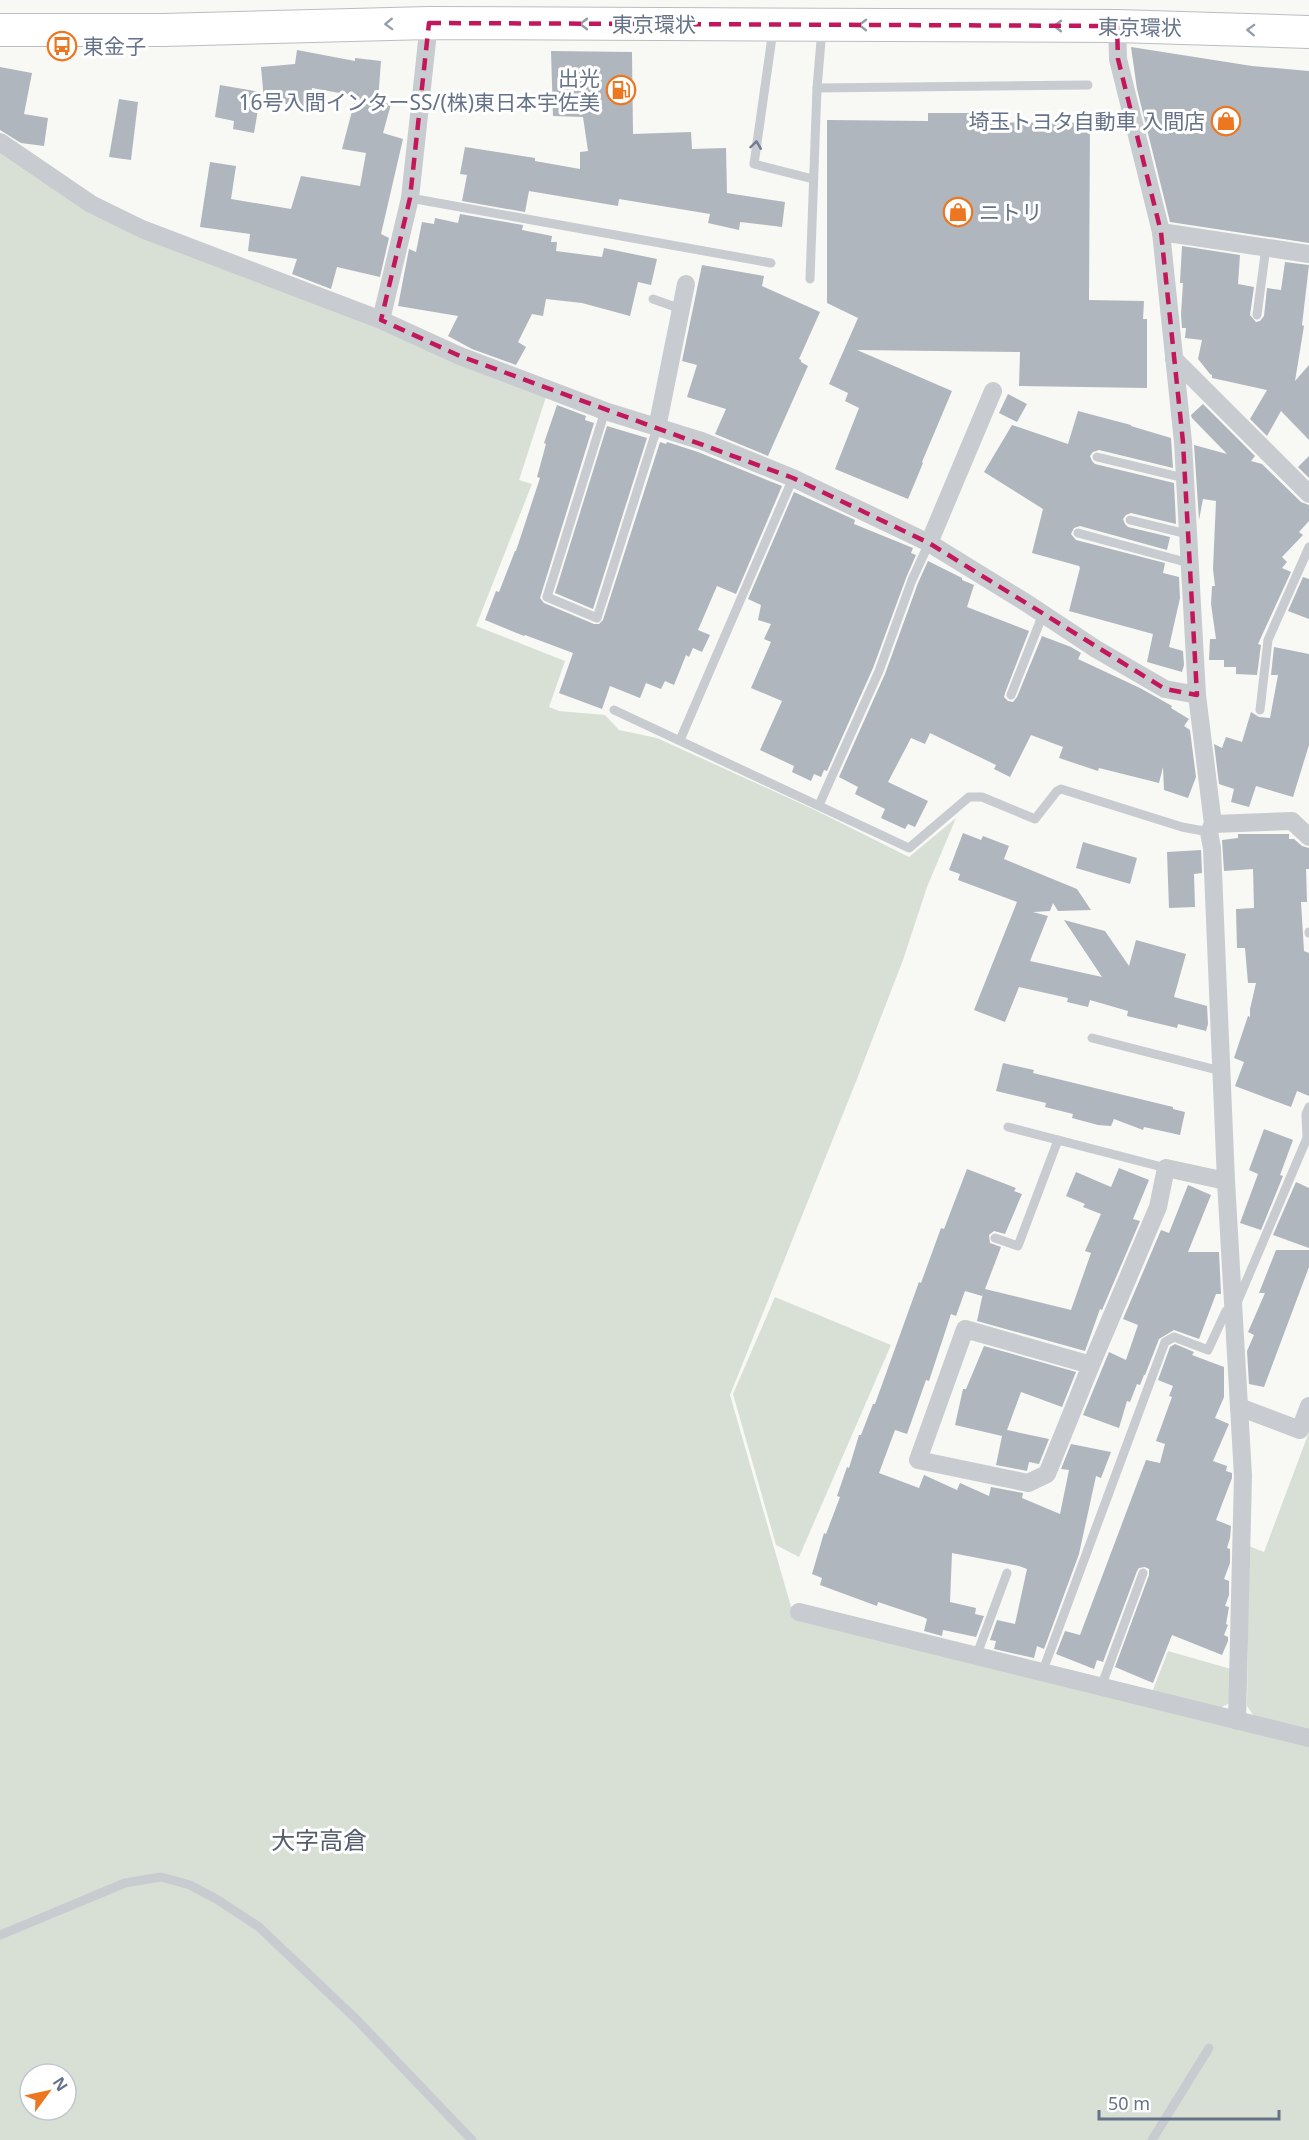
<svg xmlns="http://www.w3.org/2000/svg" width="1309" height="2140" viewBox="0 0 1309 2140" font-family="'Noto Sans','Noto Sans JP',sans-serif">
<rect width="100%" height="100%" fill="#f8f8f5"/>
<g fill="#d8e0d6" fill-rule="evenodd">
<path d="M0,151L87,210L546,397L519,480L532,484L476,626L565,661L549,707L559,711L605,715L619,730L657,738L815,810L909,857L956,818L927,887L903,960L857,1079L730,1395L794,1617L1309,1743V2140H0ZM30,2074H66V2110H30Z"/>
<path d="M775,1297L891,1345L799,1557L776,1545L733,1394Z"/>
<path d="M1309,1432V1731L1255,1718L1247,1706L1249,1546L1264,1552Z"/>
<path d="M1168,1651L1231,1669L1230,1703L1213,1711L1151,1695Z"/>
</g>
<g fill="#b0b6be">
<path d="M1131,47L1252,66L1309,71V243L1170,222L1137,89Z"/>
<path d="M297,50L355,61V58L381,61L378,101L391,104L383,133L403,139L381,234L389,238L380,277L337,267L331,289L292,274L297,259L248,251L250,234L200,227L210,162L236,166L231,199L291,209L301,176L360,186L366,153L342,149L356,96L312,88L308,108L264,100L261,67L295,64Z"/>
<path d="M551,51L632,52L633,134L691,132L692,149L726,148L727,193L785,202L782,227L740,222L739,230L708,223L710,214L619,199L618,206L529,191L525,212L462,201L467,175L460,174L465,147L535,158V161L580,169V152L588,151L583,117L553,116Z"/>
<path d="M0,67L32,73L24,114L48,118L44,146L21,143L0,130Z"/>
<path d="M220,85L261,92L254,133L233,129L234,121L215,117Z"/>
<path d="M119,99L138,102L131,160L109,157Z"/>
<path d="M928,113H969L970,122L1090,123L1089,300L1144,301L1143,319H1147V388L1019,386L1020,352L857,350L952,391L922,462L923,463L908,499L835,469L859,408L845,401L848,393L829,384L858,318L827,303V120L928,121Z"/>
<path d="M460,214L523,225L522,230L552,236L551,242H557L556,251L602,257L604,248L657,259L651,285L638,282L630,316L582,303L546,299L543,316L532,314L518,342L526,347L516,365L472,349L448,336L458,316L398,306L409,249L416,252L422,222L434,224L435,218L458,223Z"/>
<path d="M1182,246L1240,255L1238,284L1254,287L1250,315L1256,322L1260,321L1264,316L1267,288L1281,290L1285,262L1309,265L1302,325L1304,326L1295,381L1309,365V440L1281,411L1267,436L1250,419L1267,390L1212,378V375L1210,374L1198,359L1202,340L1185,338L1186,328H1182L1181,314L1183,283H1180Z"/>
<path d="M702,265L764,276L762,286L820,312L799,359L801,360V362L808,366L768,456L715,434L726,409L687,397L697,365L682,361Z"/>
<path d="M1008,394L1027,404L1017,422L999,413Z"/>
<path d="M1203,404L1255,456L1251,461L1262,464L1301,502L1309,505V521L1299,532L1303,535L1282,557L1287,562L1282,568L1291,572L1258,644L1261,645L1257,675L1236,674V667H1224V660H1209L1210,639H1216L1211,604L1212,586H1215L1213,569L1216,501L1203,499L1199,520L1194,445L1227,454L1192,418L1191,415Z"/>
<path d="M557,405L586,416L585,420L594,423L540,598L544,603L594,624H599L603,620L660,442L666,444L667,442L698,452L782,486L736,594L717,586L698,630L710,635L702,652L693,648L689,657L686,655L674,685L665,681L661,689L646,683L640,698L610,686L602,709L559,693L573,653L525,635L524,636L485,620L496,591L499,592L515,551H516L540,478L537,477L546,444L544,443Z"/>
<path d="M1078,411L1131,425V426L1171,438L1173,468L1099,450L1093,452L1090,456L1092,461L1095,464L1174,483L1176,524L1131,513L1126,515L1123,519L1125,524L1128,527L1170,537L1167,550L1080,526L1074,528L1071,534L1076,540L1165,563L1163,573L1179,577L1180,598L1169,647L1183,651L1184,665L1182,672L1147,662L1153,634L1069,611L1080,568L1079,566L1032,553L1043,509L984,472L1012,425L1068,444Z"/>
<path d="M607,426L647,438L593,609L555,593Z"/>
<path d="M1309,456V478L1298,467Z"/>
<path d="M794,492L855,520L854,524L913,548L911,553L916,555L906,578L873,668L827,771L824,770L821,777L814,774L811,781L792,772L794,766L760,750L782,701L751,688L771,642L764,639L771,624L758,620L761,605L748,599Z"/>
<path d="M928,561L962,578V580L974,585L967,607L1029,631L1005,693L1004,697L1008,701L1013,702L1017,697L1042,636L1071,647L1081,653L1078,659L1140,688L1172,706L1171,708L1189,719L1184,726L1190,730L1196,777L1188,798L1164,790L1163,767L1159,783L1099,768L1098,771L1059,758L1063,747L1031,735L1010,777L994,769L996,765L930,733L925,744L911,738L888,782L928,801L915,827L908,824L905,829L881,818L885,809L855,794L858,787L839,777L885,674L918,583Z"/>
<path d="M1303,577L1309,579V619L1288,611Z"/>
<path d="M1274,647L1309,654V745L1293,797L1256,786L1249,807L1231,802L1234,789L1219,784L1214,744L1222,748L1226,737L1242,742L1251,712L1259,717L1270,718L1278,675H1271Z"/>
<path d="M963,833L981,840L983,836L1009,846L1004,859L1077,889L1091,910L1058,911L1053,903L1050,911L1033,912L1048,916L1030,961L1102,977L1064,920L1105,931L1129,966L1136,940L1186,954L1174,997L1207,1006L1208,1024L1206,1031L1178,1024L1177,1028L1127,1016L1128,1011L1090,1000L1088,1007L1067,1002L1068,998L1019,987L1005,1022L974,1010L1017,902L958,880L960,874L949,870Z"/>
<path d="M1238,834H1289V839H1294L1302,846L1309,848V869H1306L1307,902H1301L1304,951L1309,953V1096L1297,1091L1291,1107L1235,1086L1244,1062L1234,1058L1248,1016L1250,1017V1009L1256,983H1248L1245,948H1237L1236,909L1254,908L1253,869L1224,871L1222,840L1238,838Z"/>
<path d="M1083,842L1137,858L1130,884L1076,868Z"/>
<path d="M1201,850L1202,873L1194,874L1195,907L1169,908L1167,852Z"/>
<path d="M1003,1063L1034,1070L1033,1073L1173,1107V1109L1185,1112L1180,1135L1144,1127L1143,1130L1114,1119L1111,1126L1098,1125L1072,1118L1073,1114L1045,1107L1046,1103L996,1091Z"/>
<path d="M1264,1129L1293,1140L1280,1175L1283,1176L1261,1230L1240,1223L1258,1174L1249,1170Z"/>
<path d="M1119,1168L1149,1180L1133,1219L1140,1221L1102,1310L1100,1309L1085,1351L977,1321L983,1293L982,1296L965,1291L956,1316L951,1314L929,1381L926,1380L907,1434L895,1430L879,1473L919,1488L924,1475L957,1490L960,1483L989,1496L991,1487L1023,1493L1022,1498L1060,1514L1069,1470L1061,1469L1071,1444L1111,1452L1101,1478L1096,1476L1079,1554L1044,1649L1037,1646L1034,1658L994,1649L996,1641L990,1640L997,1620L1015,1624L1027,1569L1019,1566L952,1553L950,1602L976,1608L975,1614L984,1616L976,1637L948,1631L943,1630L942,1636L924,1631L927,1619L923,1617L878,1602L877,1606L820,1585L822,1578L812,1574L824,1533L826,1534L840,1497L837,1496L847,1467L849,1468L859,1435H861L873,1404H875L919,1282L921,1283L941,1228L944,1229L967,1169L1016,1188L1014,1191L1022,1194L1005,1234L994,1231L989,1235L990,1243L1001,1247L985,1289L1071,1310L1091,1253L1085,1251L1101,1214L1083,1207L1085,1204L1066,1196L1076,1172L1111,1187Z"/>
<path d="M1296,1182L1309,1188V1248L1273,1235Z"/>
<path d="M1188,1185L1211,1195L1188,1252H1219L1221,1294H1216L1199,1339L1174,1330L1159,1339L1145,1375H1144L1140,1385L1137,1384L1130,1402L1127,1401L1119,1428L1083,1415L1109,1352L1126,1360L1138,1325L1123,1319L1161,1230L1169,1233Z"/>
<path d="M1276,1250H1309V1267L1264,1387L1249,1384L1247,1351L1254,1335L1248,1332L1265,1293H1259Z"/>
<path d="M1175,1344L1194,1352L1192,1355L1224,1367V1397L1215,1418L1229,1424L1213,1461L1227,1466L1226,1471L1232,1473V1478L1216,1520L1231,1526L1230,1538L1227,1548L1230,1549V1563L1224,1579L1229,1581V1595L1225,1606L1229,1607L1226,1624L1228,1625L1224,1635L1228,1637V1641L1222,1655L1172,1635L1153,1683L1115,1667L1149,1575V1569L1145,1567L1139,1568L1137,1571L1103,1662L1097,1660L1094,1669L1056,1654L1065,1631L1080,1635L1146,1460L1160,1463L1165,1444L1156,1441L1172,1397L1169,1396L1173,1386L1158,1380L1170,1347Z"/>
<path d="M984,1346L1076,1372L1062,1407L1021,1392L1007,1430L1049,1439L1039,1464L1029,1462L1027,1471L996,1465L1002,1436L955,1425L963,1389H966Z"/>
</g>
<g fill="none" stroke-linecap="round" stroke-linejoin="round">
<g stroke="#babdc1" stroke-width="34">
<path id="trunk" d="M0,30H163L429,23L1117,26L1309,32"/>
</g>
<g stroke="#c8cbcf" stroke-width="9">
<path d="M773,30L754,164L813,179"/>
<path d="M817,88L1088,85"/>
<path d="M410,198L771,263"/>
<path d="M810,279L817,88L822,29"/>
<path d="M653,299L681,309"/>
<path d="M1257,315L1266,247"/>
<path d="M605,411L547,597L597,618L657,428"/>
<path d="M1097,457L1184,478"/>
<path d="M1130,520L1187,534"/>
<path d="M1078,533L1189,563"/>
<path d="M1011,695L1043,614"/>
<path d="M614,710L909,848L969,797H982L1035,819L1057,791L1061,789L1182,827L1209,832"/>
<path d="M1260,710L1268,640L1309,547"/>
<path d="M680,740L793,478"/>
<path d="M819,805L879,671L912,580L929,543"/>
<path d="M1309,933V932"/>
<path d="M1092,1038L1221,1071"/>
<path d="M1008,1127L1166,1168"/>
<path d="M995,1238L1018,1246L1058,1140"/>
<path d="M976,1657L1007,1573"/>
<path d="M1042,1673L1165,1342L1174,1337L1208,1350L1226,1311L1234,1310L1307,1138L1306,1114L1309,1107"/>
<path d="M1101,1687L1143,1573"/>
<path d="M0,1935L125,1883L161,1877L190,1885L218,1900L259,1927L356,2019L472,2140"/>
<path d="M1152,2140L1209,2048"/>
</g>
<g stroke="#c8cbcf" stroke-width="18">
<path d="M1117,26L1118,59L1161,232L1183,442L1197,695L1213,824L1209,832L1212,848L1226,1181L1243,1476L1237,1721"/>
<path d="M0,142L91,204L142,229L381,320L460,356L605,411L702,441L793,478L929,543L1025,602L1096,649L1165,689L1197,695"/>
<path d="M1161,232L1309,254"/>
<path d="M381,320L410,198L429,23"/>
<path d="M1174,359L1309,494"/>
<path d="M657,428L686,284"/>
<path d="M929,543L993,391"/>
<path d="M1213,824L1292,821L1309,837"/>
<path d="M1091,1365L965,1329L918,1460L1028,1483L1047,1474L1091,1365L1158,1207L1166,1168L1226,1181"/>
<path d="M1239,1407L1300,1430L1309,1406"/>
<path d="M799,1612L1309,1738"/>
</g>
<use href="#trunk" stroke="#fff" stroke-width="32"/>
</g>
<defs><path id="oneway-chevron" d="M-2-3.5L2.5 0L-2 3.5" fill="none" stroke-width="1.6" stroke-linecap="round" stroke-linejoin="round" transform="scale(1.5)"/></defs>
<g stroke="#939cac">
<use href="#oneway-chevron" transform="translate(389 24) rotate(178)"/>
<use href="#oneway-chevron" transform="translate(584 24) rotate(-180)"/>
<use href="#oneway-chevron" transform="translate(863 25) rotate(-179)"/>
<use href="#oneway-chevron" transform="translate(1058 26) rotate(-180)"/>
<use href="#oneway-chevron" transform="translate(1251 30) rotate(-178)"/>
</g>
<use stroke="#6f7b8f" href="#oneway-chevron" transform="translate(756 145) rotate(-82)"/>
<path fill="none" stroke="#c2185b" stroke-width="4.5" stroke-dasharray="12 8" stroke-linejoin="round" d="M429,23L1117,26L1118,59L1161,232L1183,442L1197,695L1165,689L929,543L793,478L460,356L381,320L410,198Z"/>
<defs>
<g id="bus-ring" transform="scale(1.5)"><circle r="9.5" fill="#fff" stroke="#ed7620" stroke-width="1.5"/><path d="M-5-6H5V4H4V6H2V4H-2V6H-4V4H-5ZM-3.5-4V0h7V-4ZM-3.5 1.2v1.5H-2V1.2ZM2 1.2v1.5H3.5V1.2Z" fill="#ed7620"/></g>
<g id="fuel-ring" transform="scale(1.5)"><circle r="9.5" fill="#fff" stroke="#ed7620" stroke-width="1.5"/><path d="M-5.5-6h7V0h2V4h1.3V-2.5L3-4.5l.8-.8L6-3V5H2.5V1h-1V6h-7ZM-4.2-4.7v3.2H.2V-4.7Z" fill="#ed7620"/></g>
<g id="shop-ring" transform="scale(1.5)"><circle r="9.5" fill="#fff" stroke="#ed7620" stroke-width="1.5"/><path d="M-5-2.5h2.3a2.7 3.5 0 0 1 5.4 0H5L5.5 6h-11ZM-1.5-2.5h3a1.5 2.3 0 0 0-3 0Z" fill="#ed7620"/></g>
</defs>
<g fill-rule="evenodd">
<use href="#bus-ring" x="62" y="46"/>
<use href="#fuel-ring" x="621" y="90"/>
<use href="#shop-ring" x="1226" y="121"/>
<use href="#shop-ring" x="958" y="212"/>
</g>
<g text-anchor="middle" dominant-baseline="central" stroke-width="6" stroke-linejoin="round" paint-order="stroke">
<g font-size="21" fill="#657288" stroke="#fff">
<text x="654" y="24">東京環状</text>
<text transform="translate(1140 27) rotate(1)">東京環状</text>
</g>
<g font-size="21" fill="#657288" stroke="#fff" text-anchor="start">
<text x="83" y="46">東金子</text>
<text x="600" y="78" text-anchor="end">出光<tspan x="600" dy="24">16号入間インターSS/(株)東日本宇佐美</tspan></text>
<text x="1205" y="121" text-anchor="end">埼玉トヨタ自動車 入間店</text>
<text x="979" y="212">ニトリ</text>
</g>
<g font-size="24" fill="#545d6c" stroke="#fff">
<text x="319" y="1839">大字高倉</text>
</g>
</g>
<g transform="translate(48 2092) rotate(57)"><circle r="28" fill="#ffffff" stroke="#c1c7cf" stroke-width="1.5"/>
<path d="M0-4.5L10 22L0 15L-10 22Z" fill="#ed7620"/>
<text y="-9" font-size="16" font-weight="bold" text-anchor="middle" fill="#657288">N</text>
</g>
<path d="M1099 2110v9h180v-9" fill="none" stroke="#657288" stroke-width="3"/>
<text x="1108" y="2110" font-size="18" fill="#657288" stroke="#ffffff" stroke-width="4.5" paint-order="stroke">50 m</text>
</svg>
